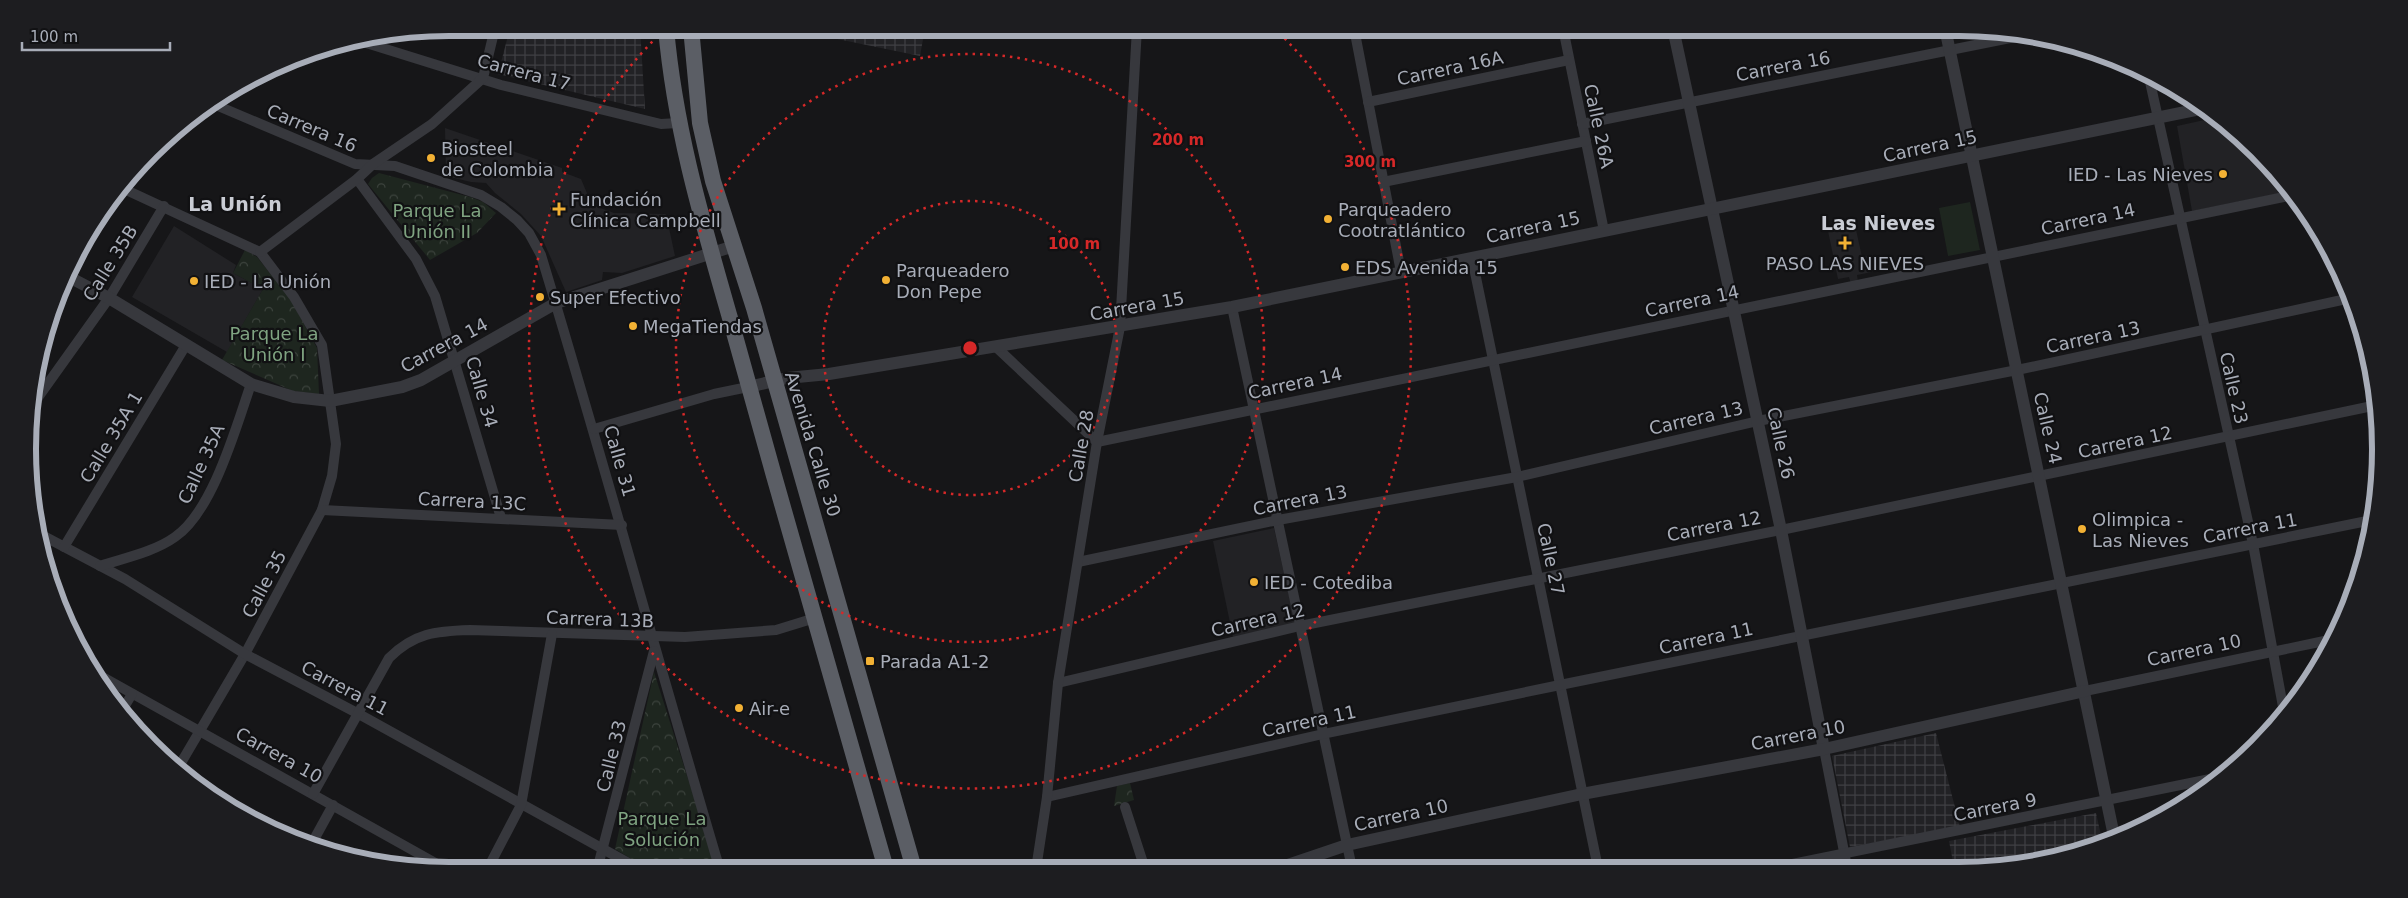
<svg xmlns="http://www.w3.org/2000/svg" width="2408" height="898" viewBox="0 0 2408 898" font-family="'DejaVu Sans',sans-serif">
<defs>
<pattern id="industrial-grid" width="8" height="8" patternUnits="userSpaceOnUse" patternTransform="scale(1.25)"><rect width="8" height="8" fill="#222225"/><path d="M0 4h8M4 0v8" fill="none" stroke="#3f3f43"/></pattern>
<pattern id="forest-crowns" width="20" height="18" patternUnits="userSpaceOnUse" patternTransform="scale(1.25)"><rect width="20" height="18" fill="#1e261f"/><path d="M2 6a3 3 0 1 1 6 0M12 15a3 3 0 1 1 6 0" fill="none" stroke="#3c433d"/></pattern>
</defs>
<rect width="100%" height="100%" fill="#161618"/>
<g fill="#222225">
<path d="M2218,117L2276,171L2290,191L2192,211L2177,126Z"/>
<path d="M445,128L562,168V172L581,179L592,205L614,213L666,214L675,256L622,273L603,272L602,280L566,292L541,236L521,214L495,193L486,183L471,182L446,176Z"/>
<path d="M1855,225L1862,257L1874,255L1877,271L1857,275L1858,282L1851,284L1849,277L1838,279L1828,231Z"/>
<path d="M174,226L236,265L233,273L263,289L227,352L132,297Z"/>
<path d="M1274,528L1295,623L1233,637L1213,541Z"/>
</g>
<g fill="url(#industrial-grid)">
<path d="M510,28H640L645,109L498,74Z"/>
<path d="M784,28H925L920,56Z"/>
<path d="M1936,733L1960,827L1850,847L1832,756Z"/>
<path d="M2096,813L2102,840L2014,867H1954L1949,841Z"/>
</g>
<path fill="#1e261f" d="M1970,202L1980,250L1948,256L1939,208Z"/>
<g fill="url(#forest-crowns)">
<path d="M379,173L470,197L483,202L496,213L477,233L430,260L368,184L372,178Z"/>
<path d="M245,250L257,257L291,300L317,348L319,394L293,391L222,360L263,289L233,273Z"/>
<path d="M654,672L717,870H650L615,849Z"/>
<path d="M1130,783L1134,800L1114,806L1117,786Z"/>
</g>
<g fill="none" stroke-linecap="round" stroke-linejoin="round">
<g stroke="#37383d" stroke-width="10">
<path d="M1354,28L1401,272"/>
<path d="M1563,28L1604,231"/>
<path d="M363,42L501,85L661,124L678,123"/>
<path d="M2148,73L2253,544L2284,712"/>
<path d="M1368,102L1569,60"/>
<path d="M211,103L355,164L395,166L481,195L501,207L517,220L529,233L541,255C603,459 659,665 720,870"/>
<path d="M1582,124L2020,36"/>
<path d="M357,179L416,259L435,296L501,518"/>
<path d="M1383,182L1586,141"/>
<path d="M124,189L260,252L294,297L322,345L336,444L332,476L322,510L245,654L178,768"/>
<path d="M260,252L357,179L373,164L432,124L483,78L495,28"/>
<path d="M1472,258L1598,868"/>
<path d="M1232,307L1352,868"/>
<path d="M995,346L1097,442L2293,195"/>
<path d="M32,411L39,396L109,298L164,206"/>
<path d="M594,429L714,394L748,387"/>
<path d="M322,510L622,525"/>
<path d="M36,532L125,579L245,654L357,713L641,870"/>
<path d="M64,547L186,345"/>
<path d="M1078,562L1278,520L1517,477L1758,421L2017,370L2351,298"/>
<path d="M100,566C124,558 154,552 175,537C213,511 236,427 251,384"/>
<path d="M92,671L448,870"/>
<path d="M1058,683L1300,626L1781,530L2377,405"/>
<path d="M2085,691L2329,640"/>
<path d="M123,709L132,694"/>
<path d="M1824,749L1847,867"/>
<path d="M313,794L389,658C414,633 436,631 470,630L685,637L776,630L815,618"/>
<path d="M1047,797L1323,734L1560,685L2372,520"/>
<path d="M1125,807L1145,869"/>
<path d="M311,845L333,805"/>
<path d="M1777,867L2220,777"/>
<path d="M1036,869L1047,797L1058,683L1097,442L1120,327L1137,28"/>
<path d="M487,870L521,805L552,634"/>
<path d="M597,870L654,651"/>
</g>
<g stroke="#37383d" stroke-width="12">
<path d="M1673,28L1781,530L1824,749"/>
<path d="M1945,28L2114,836"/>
<path d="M67,276L109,298L251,384L294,397L330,401L402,387L421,380L556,303L734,246"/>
<path d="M748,387L787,378L829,374L1232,307L2205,108"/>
<path d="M1276,869L1347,845L1582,794L1824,749L2085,691"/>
</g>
<g stroke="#5b5e65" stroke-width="16">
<path d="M666,28C675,130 702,220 730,318C781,502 833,686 886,869"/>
<path d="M691,28L700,123L713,181L754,308L914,869"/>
</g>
</g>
<g fill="none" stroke="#d62828" stroke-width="2.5" stroke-dasharray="2.5 5">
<circle cx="970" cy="348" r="147"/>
<circle cx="970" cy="348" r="294"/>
<path d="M1274 28A441 441 0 1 1 666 28"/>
</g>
<g fill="#f2b134" stroke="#111113" stroke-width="2">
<circle cx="431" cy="158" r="5"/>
<circle cx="2223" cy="174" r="5"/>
<path d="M556.5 201.5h5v5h5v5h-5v5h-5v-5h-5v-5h5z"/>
<circle cx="1328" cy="219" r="5"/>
<path d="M1842.5 235.5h5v5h5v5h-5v5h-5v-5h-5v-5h5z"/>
<circle cx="1345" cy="267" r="5"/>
<circle cx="886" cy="280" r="5"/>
<circle cx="194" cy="281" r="5"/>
<circle cx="540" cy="297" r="5"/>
<circle cx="633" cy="326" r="5"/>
<circle cx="2082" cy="529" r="5"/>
<circle cx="1254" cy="582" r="5"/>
<rect x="865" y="656" width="10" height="10" rx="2.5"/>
<circle cx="739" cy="708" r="5"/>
</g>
<g text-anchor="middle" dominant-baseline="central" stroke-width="4.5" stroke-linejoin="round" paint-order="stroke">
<g font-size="18" fill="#a8adb8" stroke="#111113">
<text transform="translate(1783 66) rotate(-11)">Carrera 16</text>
<text transform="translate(1450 68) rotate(-12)">Carrera 16A</text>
<text transform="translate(524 72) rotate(15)">Carrera 17</text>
<text transform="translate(1599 126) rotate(78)">Calle 26A</text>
<text transform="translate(312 128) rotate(23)">Carrera 16</text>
<text transform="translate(1930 146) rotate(-12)">Carrera 15</text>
<text transform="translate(2088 219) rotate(-12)">Carrera 14</text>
<text transform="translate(1533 227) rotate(-12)">Carrera 15</text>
<text transform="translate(110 263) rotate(-58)">Calle 35B</text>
<text transform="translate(1692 301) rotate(-12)">Carrera 14</text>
<text transform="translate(1137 306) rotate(-10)">Carrera 15</text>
<text transform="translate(2093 337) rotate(-12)">Carrera 13</text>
<text transform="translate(444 345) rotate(-28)">Carrera 14</text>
<text transform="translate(1295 383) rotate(-12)">Carrera 14</text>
<text transform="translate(2234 388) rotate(77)">Calle 23</text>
<text transform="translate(482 392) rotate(74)">Calle 34</text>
<text transform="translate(1696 418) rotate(-13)">Carrera 13</text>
<text transform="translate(2048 428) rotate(77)">Calle 24</text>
<text transform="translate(111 437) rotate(-59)">Calle 35A 1</text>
<text transform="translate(2125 442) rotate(-12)">Carrera 12</text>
<text transform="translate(1781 443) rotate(78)">Calle 26</text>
<text transform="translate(813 444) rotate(73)">Avenida Calle 30</text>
<text transform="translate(1081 446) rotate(-80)">Calle 28</text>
<text transform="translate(620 461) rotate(74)">Calle 31</text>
<text transform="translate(201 464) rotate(-65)">Calle 35A</text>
<text transform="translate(1300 500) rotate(-11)">Carrera 13</text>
<text transform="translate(472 501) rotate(3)">Carrera 13C</text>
<text transform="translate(1714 526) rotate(-11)">Carrera 12</text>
<text transform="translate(2250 528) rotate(-11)">Carrera 11</text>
<text transform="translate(1551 559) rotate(78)">Calle 27</text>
<text transform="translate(264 584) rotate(-62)">Calle 35</text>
<text transform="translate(600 619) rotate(2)">Carrera 13B</text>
<text transform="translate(1258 620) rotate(-13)">Carrera 12</text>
<text transform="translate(1706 638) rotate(-12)">Carrera 11</text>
<text transform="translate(2194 650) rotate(-12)">Carrera 10</text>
<text transform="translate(345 688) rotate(28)">Carrera 11</text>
<text transform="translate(1309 721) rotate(-12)">Carrera 11</text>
<text transform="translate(1798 735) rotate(-11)">Carrera 10</text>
<text transform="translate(279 755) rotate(29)">Carrera 10</text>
<text transform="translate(611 756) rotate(-76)">Calle 33</text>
<text transform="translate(1995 807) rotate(-11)">Carrera 9</text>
<text transform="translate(1401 815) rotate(-12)">Carrera 10</text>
</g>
<g font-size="18" fill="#a8adb8" stroke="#111113" text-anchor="start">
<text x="441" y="148">Biosteel<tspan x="441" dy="21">de Colombia</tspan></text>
<text x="2213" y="174" text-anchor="end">IED - Las Nieves</text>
<text x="570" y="199">Fundación<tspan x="570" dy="21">Clínica Campbell</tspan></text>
<text x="1338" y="209">Parqueadero<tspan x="1338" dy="21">Cootratlántico</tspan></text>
<text x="1845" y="263" text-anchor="middle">PASO LAS NIEVES</text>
<text x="1355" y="267">EDS Avenida 15</text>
<text x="896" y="270">Parqueadero<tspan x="896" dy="21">Don Pepe</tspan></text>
<text x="204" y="281">IED - La Unión</text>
<text x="550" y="297">Super Efectivo</text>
<text x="643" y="326">MegaTiendas</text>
<text x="2092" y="519">Olimpica -<tspan x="2092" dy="21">Las Nieves</tspan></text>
<text x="1264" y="582">IED - Cotediba</text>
<text x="880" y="661">Parada A1-2</text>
<text x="749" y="708">Air-e</text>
</g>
<g font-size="18" fill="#7fa381" stroke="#111113">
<text x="437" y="210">Parque La<tspan x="437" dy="21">Unión II</tspan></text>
<text x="274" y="333">Parque La<tspan x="274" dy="21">Unión I</tspan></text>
<text x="662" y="818">Parque La<tspan x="662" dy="21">Solución</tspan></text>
</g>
<g font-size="19" font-weight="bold" fill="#c9ccd4" stroke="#111113">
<text x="235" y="204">La Unión</text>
<text x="1878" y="223">Las Nieves</text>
</g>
</g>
<path d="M0 0H2408V898H0ZM449 36H1959A413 413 0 0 1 2372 449V449A413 413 0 0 1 1959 862H449A413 413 0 0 1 36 449V449A413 413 0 0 1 449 36Z" fill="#1d1d20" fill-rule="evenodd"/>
<path fill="none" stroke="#a8adb8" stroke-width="6" d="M449 36H1959A413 413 0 0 1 2372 449V449A413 413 0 0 1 1959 862H449A413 413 0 0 1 36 449V449A413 413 0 0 1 449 36Z"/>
<circle cx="970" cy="348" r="8" fill="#d62828" stroke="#111113" stroke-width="2.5"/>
<g font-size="15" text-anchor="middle" font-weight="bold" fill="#d62828" stroke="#111113" stroke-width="4.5" stroke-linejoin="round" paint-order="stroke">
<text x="1178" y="145">200 m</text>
<text x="1370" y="167">300 m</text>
<text x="1074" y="249">100 m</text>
</g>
<path d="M22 42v8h148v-8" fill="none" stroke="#a8adb8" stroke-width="2.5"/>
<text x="30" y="42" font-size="15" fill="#a8adb8" stroke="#111113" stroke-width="4" paint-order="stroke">100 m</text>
</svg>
